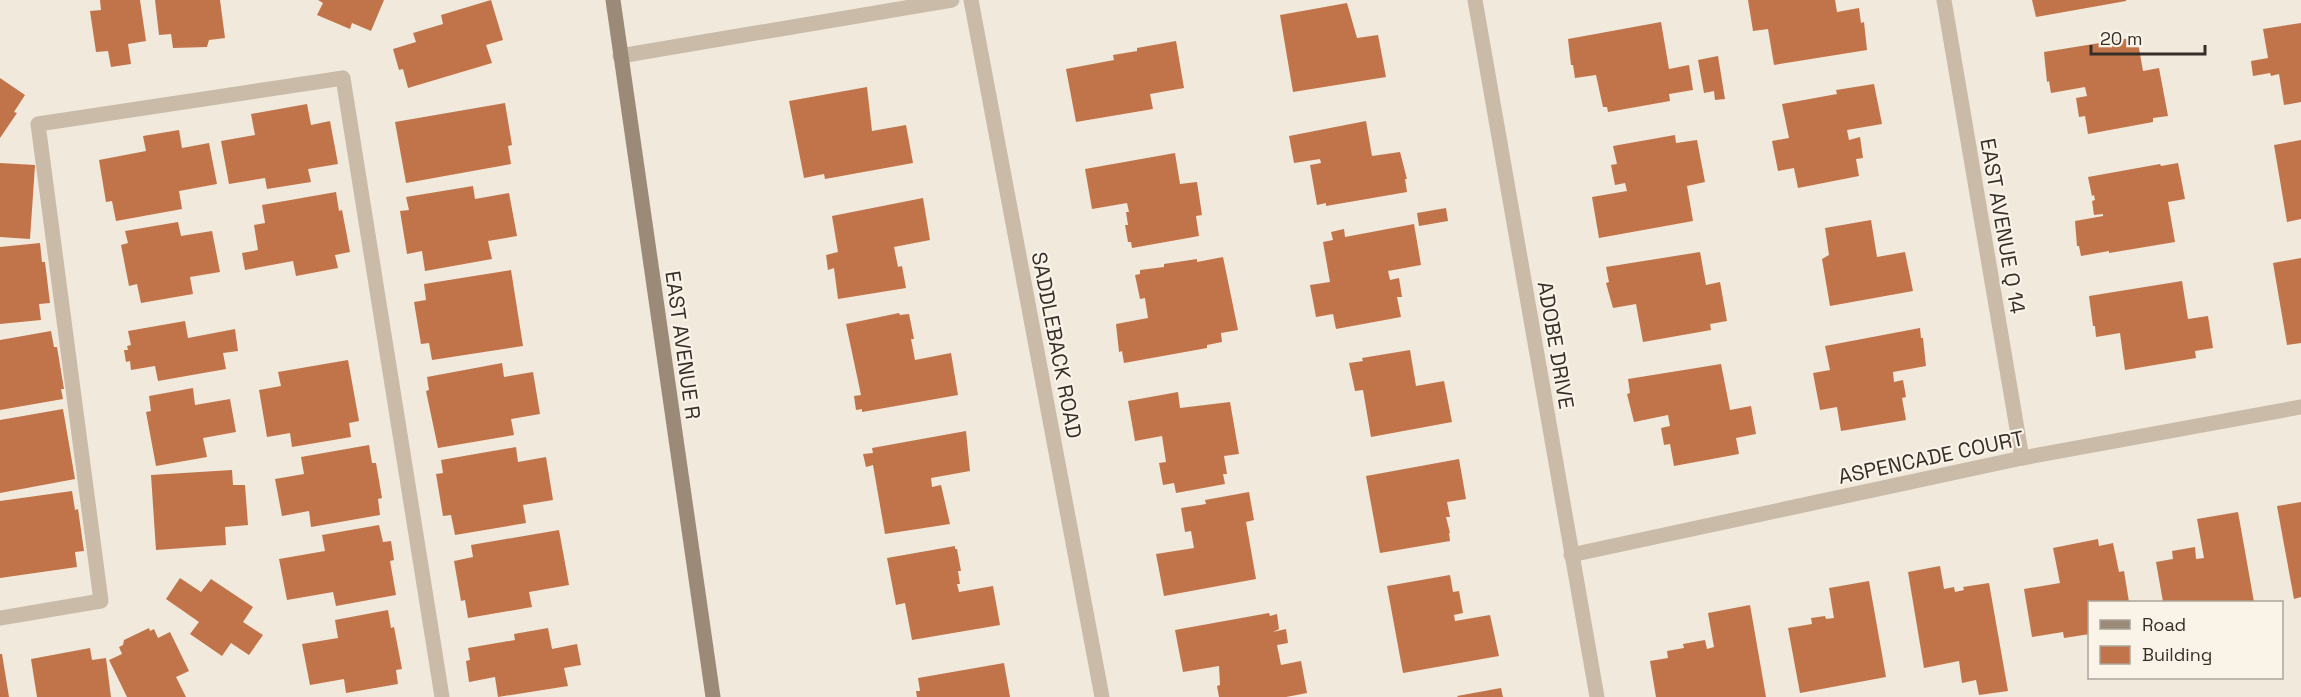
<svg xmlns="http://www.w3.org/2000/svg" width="2301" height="697" viewBox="0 0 2301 697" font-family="'Space Grotesk',sans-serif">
<rect width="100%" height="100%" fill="#f1e9dc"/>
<g fill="#c17449">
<path d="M100,0H140L146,41L128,44L131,64L111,67L108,51L96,52L90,11L101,10Z"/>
<path d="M155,0H220L225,38L209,40L207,47L173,48L171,34L159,35Z"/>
<path d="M318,0H384L371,31L352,23L350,29L317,15L323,3Z"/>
<path d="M491,0L503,40L486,45L492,63L408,88L403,69L399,70L393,49L416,42L413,33L443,24L441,15Z"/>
<path d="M1748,0H1835L1837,12L1859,8L1861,23L1864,22L1867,50L1774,65L1768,29L1753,31Z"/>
<path d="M2032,0H2126V1L2036,17Z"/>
<path d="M1347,3L1357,38L1378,35L1386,77L1293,92L1280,15Z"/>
<path d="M1661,22L1669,69L1689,65L1693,90L1669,94L1670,101L1608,112L1607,107H1603L1596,75L1575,78L1573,65H1571L1568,39Z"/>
<path d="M2301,23V102L2284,105L2279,74L2271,76L2270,73L2253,76L2251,61L2268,58L2263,29Z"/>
<path d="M2137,37L2143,71L2159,68L2168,116L2153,118V122L2088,134L2085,116L2079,117L2076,98L2087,96L2085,87L2051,93L2049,81L2047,82L2044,52Z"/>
<path d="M1176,41L1184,88L1150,94L1153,109L1076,122L1066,69L1114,60L1113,55L1137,51V48Z"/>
<path d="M1718,56L1725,99L1715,100L1714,91L1704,93L1698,60Z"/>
<path d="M0,78L25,95L14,112L17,113L0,138Z"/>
<path d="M1874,84L1882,124L1847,130L1849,140L1860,137L1863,158L1856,159L1859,176L1798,188L1794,168L1778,171L1772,141L1789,138L1782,104L1837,94L1836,90Z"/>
<path d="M867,87L872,131L906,125L913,163L825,179L824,174L804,178L789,101Z"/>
<path d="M505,103L512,145L508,146L511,164L406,183L395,122Z"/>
<path d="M307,104L311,125L330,121L338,164L308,169L311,182L267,189L265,178L229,184L221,141L255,135L251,114Z"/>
<path d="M1366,121L1372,156L1400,152L1407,179H1405L1407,192L1326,206V203L1317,205L1310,165L1321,163L1320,159L1294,163L1289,136Z"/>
<path d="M179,130L182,148L209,143L217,184L179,191L182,209L116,221L112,201L106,202L99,160L146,151L143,136Z"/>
<path d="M1675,135L1676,143L1697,140L1705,182L1687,186L1693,221L1599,238L1592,197L1627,191L1625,183L1615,185L1611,165L1617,164L1613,146Z"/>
<path d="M2301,140V219L2287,222L2274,145Z"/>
<path d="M1175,153L1180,184L1197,182L1202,215L1196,216L1199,236L1132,248L1131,242H1128L1125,225H1128L1126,212H1129L1127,203L1092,209L1085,169Z"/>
<path d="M0,163L35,165L30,239L0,237Z"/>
<path d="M2178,163L2185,199L2168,202L2175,242L2109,253V251L2081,256L2079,246H2077L2075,221L2103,216V214L2094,215L2092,201L2095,200L2094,195L2092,196L2088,177L2160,164L2161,166Z"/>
<path d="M473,186L475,199L509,193L517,236L488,241L492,259L425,271L422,251L407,254L400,211L409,210L406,197Z"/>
<path d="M336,192L339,211L342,210L350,252L335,255L338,268L296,276L293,261L245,270L242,253L258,250L254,225L265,223L262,205Z"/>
<path d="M923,198L930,240L894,247L898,267L902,266L906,288L838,299L834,268L828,270L826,255L838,252L832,216Z"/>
<path d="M1446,208L1448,221L1419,226L1417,213Z"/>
<path d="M1871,220L1877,257L1905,252L1913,291L1830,306L1822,259L1829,255L1825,228Z"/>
<path d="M178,222L181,236L212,231L220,272L190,277L193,294L141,303L137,284L129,286L121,245L128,243L125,231Z"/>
<path d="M1414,224L1421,265L1388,271L1390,280L1399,278L1402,297H1397L1401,317L1336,329L1333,314L1316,317L1310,285L1330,282L1323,242L1333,240L1331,232L1344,229L1345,237Z"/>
<path d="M40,243L42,262H45L50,303L39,304L41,320L0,324V247Z"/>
<path d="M1700,252L1706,285L1720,282L1727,321L1710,324L1711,330L1643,342L1636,304L1613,308L1606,283L1609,282L1606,267Z"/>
<path d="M1223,257L1238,330L1221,333L1222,342L1207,345V348L1124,363L1122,351L1119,352L1116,324L1148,318L1145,298L1140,299L1135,275L1140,274V270L1164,267V264L1197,259V262Z"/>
<path d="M2301,258V343L2287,345L2273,263Z"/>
<path d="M511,270L523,346L432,360L429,343L421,344L414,302L426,300L424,284Z"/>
<path d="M2182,281L2188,319L2208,316L2213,348L2195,351L2196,358L2125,370L2120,333L2096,337L2095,326H2093L2089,296Z"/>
<path d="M899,313L900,315L909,314L914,339H911L915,360L951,353L958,395L862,412V409L856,410L854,396L861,395L846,324Z"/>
<path d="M185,321L188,338L235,329L238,351L223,353L226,369L158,381L155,366L131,370L130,361L126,362L124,350H128L127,346L131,345L128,331Z"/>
<path d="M1920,328L1921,338H1923L1926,366L1893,372L1894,382L1903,380L1906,397L1902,398L1906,420L1841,431L1837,407L1820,410L1813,373L1830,370L1825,346Z"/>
<path d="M51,331L54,347H57L64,389H61L63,399L0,410V340Z"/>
<path d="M1410,350L1416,386L1444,381L1452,422L1371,437L1363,390L1355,391L1349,363L1363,361L1362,358Z"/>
<path d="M348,360L359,421L349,423L351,437L292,447L290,433L267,437L259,390L281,386L278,372Z"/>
<path d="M502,363L504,377L533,372L540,414L511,419L514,435L438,448L426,391L429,390L427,377Z"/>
<path d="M1721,364L1730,410L1751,406L1756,434L1736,438L1739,454L1674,466L1670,444L1664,445L1661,428L1670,426L1668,415L1634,422L1627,394L1630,393L1628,379Z"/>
<path d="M193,388L195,405L230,399L236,432L203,438L207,457L156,466L146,412L151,411L149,396Z"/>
<path d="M1178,392L1180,408L1230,402L1239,454L1224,456L1227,474H1223L1225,484L1176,493L1174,483L1163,485L1159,463L1166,462L1162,436L1135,441L1128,401Z"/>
<path d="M63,409L75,479L0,493V420Z"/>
<path d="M966,431L970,471L931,478L932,487L941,485L950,524L885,534L873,465L866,467L863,454L873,453L872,448Z"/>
<path d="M369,445L372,463H376L382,498L378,499L380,515L311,527L309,511L282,516L275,479L304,474L301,457Z"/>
<path d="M516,447L518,462L546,457L553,500L523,505L526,523L455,535L451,515L443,516L436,474L443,473L441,460Z"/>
<path d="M1459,459L1466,499L1447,502L1450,517H1446L1450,533H1449L1450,541L1380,553L1366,476Z"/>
<path d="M232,470L233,485H245L248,525L225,527L226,545L156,550L151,475Z"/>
<path d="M72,491L75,510L78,509L84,551L75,552L77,567L0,578V501Z"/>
<path d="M1249,492L1254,520L1246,522L1256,579L1164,596L1156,554L1194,548L1191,531L1185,532L1181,508L1206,504L1205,500Z"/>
<path d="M2301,502V597L2294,599L2277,506Z"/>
<path d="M2238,512L2254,602H2163L2156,562L2173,559L2172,551L2195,547L2196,559L2204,558L2197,519Z"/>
<path d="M379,525L383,542L391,541L394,560L390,561L396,595L336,606L333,592L287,600L279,559L325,551L322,535Z"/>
<path d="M559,530L569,585L529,592L532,607L468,618L465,600L461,601L454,561L473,557L471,545Z"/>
<path d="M2098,539L2099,546L2113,543L2119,572L2124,571L2129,602H2090V634L2064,638L2063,632L2032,637L2024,589L2060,583L2053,548Z"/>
<path d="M955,546V549H957L961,571H958L960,584H957L959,592L993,586L1000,625L912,640L905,603L896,605L887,558Z"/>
<path d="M1940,566L1944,589L1954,587L1955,592L1964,590L1963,587L1989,583L2008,691L1979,695L1976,680L1962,683L1959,661L1924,668L1908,572Z"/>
<path d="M1450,575L1453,592L1459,591L1463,613L1454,615L1455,621L1490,615L1499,656L1403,673L1387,586Z"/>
<path d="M180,578L201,592L211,579L253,607L243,622L263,635L249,655L231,643L222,656L190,634L199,622L166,599Z"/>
<path d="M1869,581L1886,677L1800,693L1788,628L1812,624L1811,618L1825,616L1826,619L1834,618L1829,588Z"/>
<path d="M1750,605L1766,697H1656L1650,661L1668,658L1667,651L1684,648L1683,644L1705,640L1707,649L1714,647L1708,613Z"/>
<path d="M388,610L391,628L394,627L402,669L396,670L398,684L346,693L344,679L310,685L302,644L338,638L335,620Z"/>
<path d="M1269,613L1270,616L1277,614L1279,629L1273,632L1286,629L1288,643L1277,645L1281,665L1301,661L1307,693L1286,697H1219L1217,686L1220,685L1219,666L1183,672L1175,630Z"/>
<path d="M149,628L150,631L154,629L158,638L170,632L189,671L176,677L186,697H127L109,660L122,654L119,647L123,645L124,640Z"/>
<path d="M548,628L552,649L577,644L581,665L564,668L568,686L498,697L495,677L469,682L466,661L470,660L468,648L515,640L514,634Z"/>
<path d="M90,648L92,660L106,658L111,697H37L31,659Z"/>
<path d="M0,654H2L9,697H0Z"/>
<path d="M1004,663L1010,697H917L916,691H920L918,678Z"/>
<path d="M1501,688L1503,697H1458L1457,696Z"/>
</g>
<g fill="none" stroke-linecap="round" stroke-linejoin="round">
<g stroke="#c9bba8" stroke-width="15">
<path d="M971,0L1102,697"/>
<path d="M1475,0L1597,697"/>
<path d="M1944,0L2022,458"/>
<path d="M620,56L952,0"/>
<path d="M1571,555L2022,458L2301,407"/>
<path d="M0,618L101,601L38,124L343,78L442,697"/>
</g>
<path stroke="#9c8a79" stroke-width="15" d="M613,0L713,697"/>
</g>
<g text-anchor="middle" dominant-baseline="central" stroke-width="4.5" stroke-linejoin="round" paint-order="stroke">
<g font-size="21" fill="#362e28" stroke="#f9f3e8">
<text transform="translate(2003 226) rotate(80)">EAST AVENUE Q 14</text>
<text transform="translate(683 345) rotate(82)">EAST AVENUE R</text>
<text transform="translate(1057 345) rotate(79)">SADDLEBACK ROAD</text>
<text transform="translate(1556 345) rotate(80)">ADOBE DRIVE</text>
<text transform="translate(1931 457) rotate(-12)">ASPENCADE COURT</text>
</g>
</g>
<rect x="2088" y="601" width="195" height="78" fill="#f9f3e8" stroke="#aba49b" stroke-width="1.5"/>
<rect x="2100" y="620" width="30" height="9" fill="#9c8a79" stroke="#aba49b" stroke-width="1.5"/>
<text x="2142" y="631" font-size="18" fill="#362e28">Road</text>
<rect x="2100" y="646" width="30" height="18" fill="#c17449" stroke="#aba49b" stroke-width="1.5"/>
<text x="2142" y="661" font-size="18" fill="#362e28">Building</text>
<path d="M2091 45v9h114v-9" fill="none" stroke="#362e28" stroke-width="3"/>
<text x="2100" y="45" font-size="18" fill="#362e28" stroke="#f9f3e8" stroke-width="4.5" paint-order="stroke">20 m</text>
</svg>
